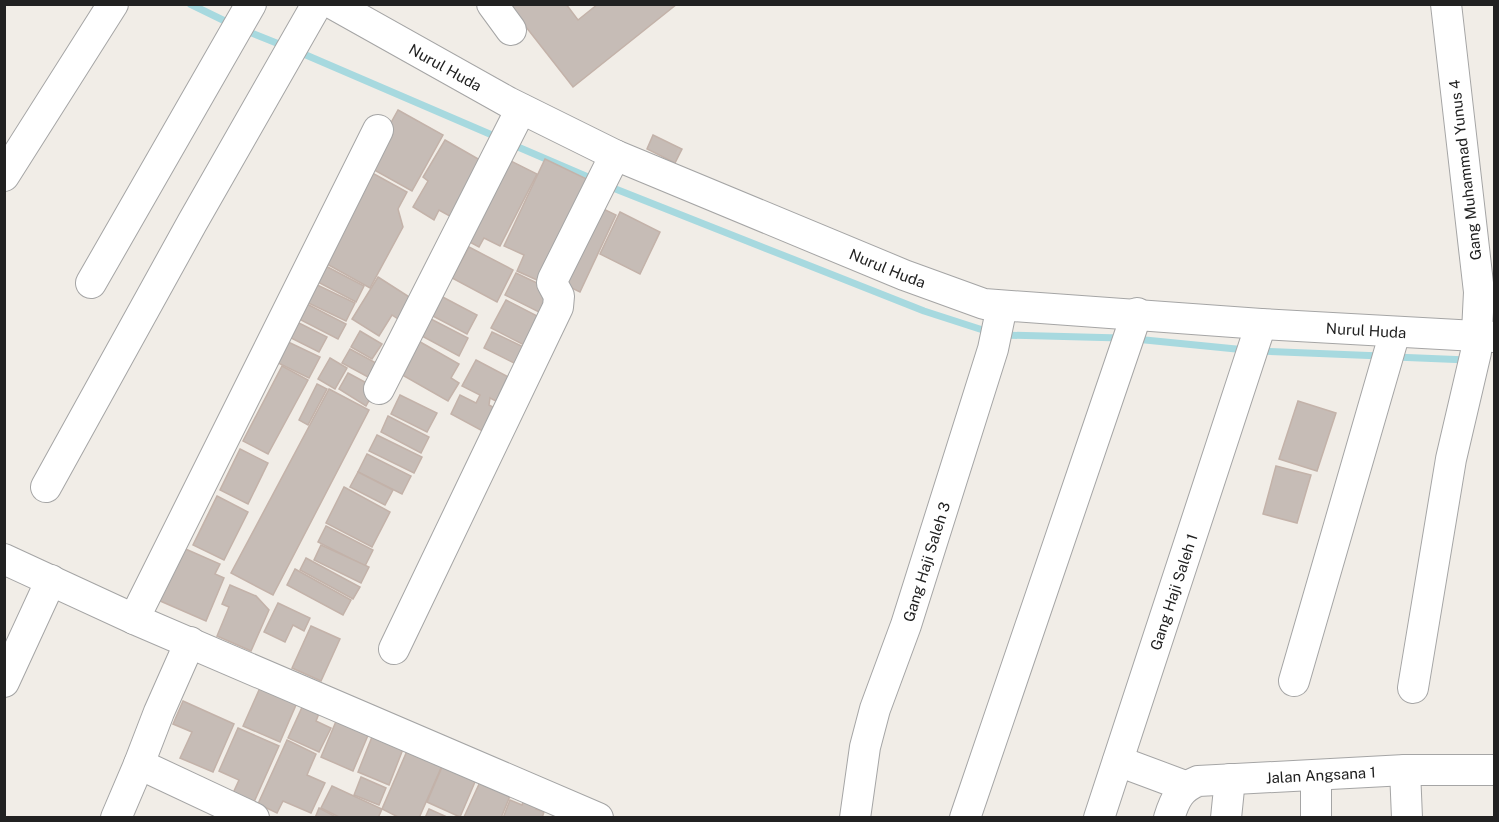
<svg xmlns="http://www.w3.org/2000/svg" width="1499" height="822" viewBox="0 0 1499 822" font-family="'Public Sans',sans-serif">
<rect width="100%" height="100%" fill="#f1ede7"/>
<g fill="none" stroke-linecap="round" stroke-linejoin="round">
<g stroke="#a7d9df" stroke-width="7">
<path d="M190,4L231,24"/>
<path d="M244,30L284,46"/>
<path d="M299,52L499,138"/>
<path d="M511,144L595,180"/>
<path d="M608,186L924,311L989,332"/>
<path d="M1003,335L1121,338"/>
<path d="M1135,339L1246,350"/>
<path d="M1260,351L1381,356"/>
<path d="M1395,357L1468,360"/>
</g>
</g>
<g fill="#c6bcb6" stroke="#c3b2a9" stroke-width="1.5">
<path d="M508,4H566L578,20L598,4H677L573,87Z"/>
<path d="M398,110L443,135L412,191L367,166Z"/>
<path d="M653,135L682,149L675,163L647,149Z"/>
<path d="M445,140L487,164L455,219L439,210L434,220L413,207L428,181L423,177Z"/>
<path d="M503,157L537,174L500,246L484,238L479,247L462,238Z"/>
<path d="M545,159L595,183L548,285L517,271L524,255L504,246Z"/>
<path d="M365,169L407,192L398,209L403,227L370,288L316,258Z"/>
<path d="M593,204L616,215L580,292L557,281Z"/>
<path d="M620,212L660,232L640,274L600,254Z"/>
<path d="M469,247L513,270L497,302L452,278Z"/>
<path d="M320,263L364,286L356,302L312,279Z"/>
<path d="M516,273L556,292L545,315L505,295Z"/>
<path d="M378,277L414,300L401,321L392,315L379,336L352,319Z"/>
<path d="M309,281L355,303L346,321L300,299Z"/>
<path d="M437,294L477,315L467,334L427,313Z"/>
<path d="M506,300L545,320L530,348L491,328Z"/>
<path d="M305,303L346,324L338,339L297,318Z"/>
<path d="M429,318L468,338L459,356L420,335Z"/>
<path d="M295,321L327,337L319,352L287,336Z"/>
<path d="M360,331L382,344L372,359L351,347Z"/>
<path d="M492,332L530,350L522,367L484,348Z"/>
<path d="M415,339L459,364L451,378L459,383L448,401L397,372Z"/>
<path d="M284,340L320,357L309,378L274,361Z"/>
<path d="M350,349L376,363L368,377L342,363Z"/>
<path d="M330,358L347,368L335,389L318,379Z"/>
<path d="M476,360L514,380L502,404L490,398L489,405L502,412L490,435L451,414L460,395L476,403L480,395L462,386Z"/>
<path d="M282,366L308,380L268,454L243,441Z"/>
<path d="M348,373L376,388L366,406L339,389Z"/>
<path d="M317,384L327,389L308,425L299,420Z"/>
<path d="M329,389L369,410L273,595L231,573Z"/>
<path d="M400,395L437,413L427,432L391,414Z"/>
<path d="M1298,401L1336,413L1317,471L1279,459Z"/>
<path d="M388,416L429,437L421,453L381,432Z"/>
<path d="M377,435L422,457L414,473L369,451Z"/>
<path d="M240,449L268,463L248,504L220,490Z"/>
<path d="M367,454L411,476L402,494L358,472Z"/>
<path d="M1276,466L1311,475L1297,523L1263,514Z"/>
<path d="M358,472L393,490L385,505L350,487Z"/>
<path d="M344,487L390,512L372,547L326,523Z"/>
<path d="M217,496L248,512L224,560L193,545Z"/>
<path d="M326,526L373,550L365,566L318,542Z"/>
<path d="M321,545L369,567L361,583L314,560Z"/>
<path d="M181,547L220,564L215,574L224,578L206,621L158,600Z"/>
<path d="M306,558L360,587L353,599L300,570Z"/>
<path d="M295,569L351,600L343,615L287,585Z"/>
<path d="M230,585L256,596L269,610L251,651L217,636L229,607L222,604Z"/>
<path d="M278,603L310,618L304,631L293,625L285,642L264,632Z"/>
<path d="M311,626L340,639L321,681L292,668Z"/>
<path d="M263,681L299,698L280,742L243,726Z"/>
<path d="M183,701L234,724L213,772L180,758L192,732L173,724Z"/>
<path d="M304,703L320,711L316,721L331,728L319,752L288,738Z"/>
<path d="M337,719L369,733L353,771L321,757Z"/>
<path d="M238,728L279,746L254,802L233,793L239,780L219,771Z"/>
<path d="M374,732L405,744L389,785L358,772Z"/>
<path d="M287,740L316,754L307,775L325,783L311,813L283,801L277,813L258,804Z"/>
<path d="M410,744L445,759L419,818H400L382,809Z"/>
<path d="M445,760L478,775L460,817L427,802Z"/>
<path d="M361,777L386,788L379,805L354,795Z"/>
<path d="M480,782L510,796L501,818L464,817Z"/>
<path d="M332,786L382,809L378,818H341L321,808Z"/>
<path d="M526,794L540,800L536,809L544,812L542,818H503L510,800L522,805Z"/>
<path d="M319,808L338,818H315Z"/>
<path d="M429,809L447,817V818H425Z"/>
</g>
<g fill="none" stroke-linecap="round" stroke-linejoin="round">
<g stroke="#a5a5a5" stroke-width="32">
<g id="minor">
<path id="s1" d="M333,4L508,102L615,155L904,275L984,304L1261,324L1494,337"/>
<path d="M492,4L511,30"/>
<path d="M4,176L113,4"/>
<path d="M91,283L251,4"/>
<path d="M379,389L521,109"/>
<path d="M46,487L192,223L317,4"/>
<path d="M4,559L134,619L598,818"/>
<path d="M134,619L378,130"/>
<path d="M190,642L159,712L139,764L254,818"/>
<path d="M394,649L558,307L559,296L552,283L553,279L615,155"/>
<path d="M1294,681L1395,332"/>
<path d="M4,682L51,580"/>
<path d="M1413,688L1451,459L1476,352L1479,292L1446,4"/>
<path d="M1118,761L1185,786"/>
<path d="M1405,770L1407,818"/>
<path d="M116,818L139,764"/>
<path id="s2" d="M855,818L865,747L875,709L906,625L993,349L1002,306"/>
<path d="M965,818L1137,313"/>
<path id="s3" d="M1099,818L1261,324"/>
<path id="s4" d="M1169,818C1175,799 1180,788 1198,781L1405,770H1494"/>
<path d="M1226,818L1230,779"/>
<path d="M1316,818V775"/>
</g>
</g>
<use href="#minor" stroke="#fff" stroke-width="30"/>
</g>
<g text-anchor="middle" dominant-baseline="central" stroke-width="6" stroke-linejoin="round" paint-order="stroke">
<g font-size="15" fill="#212121" stroke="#fff">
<text stroke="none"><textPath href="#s1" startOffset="129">Nurul Huda</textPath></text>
<text transform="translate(1465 170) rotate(-97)">Gang Muhammad Yunus 4</text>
<text stroke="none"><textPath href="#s1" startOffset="615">Nurul Huda</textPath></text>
<text stroke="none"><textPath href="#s1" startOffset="1101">Nurul Huda</textPath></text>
<text stroke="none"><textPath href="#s2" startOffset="267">Gang Haji Saleh 3</textPath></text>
<text stroke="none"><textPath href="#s3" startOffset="238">Gang Haji Saleh 1</textPath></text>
<text stroke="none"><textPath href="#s4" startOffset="172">Jalan Angsana 1</textPath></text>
</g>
</g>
<rect width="1499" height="822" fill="none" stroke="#212121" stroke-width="12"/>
</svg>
